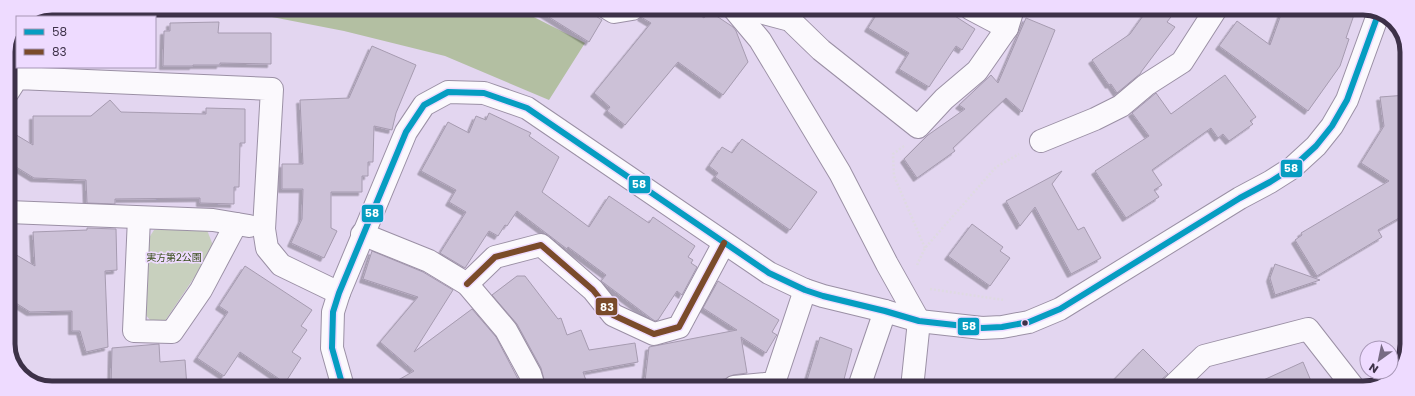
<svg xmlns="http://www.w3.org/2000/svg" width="1415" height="396" viewBox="0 0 1415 396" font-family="Poppins,'Noto Sans JP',sans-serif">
<defs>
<filter id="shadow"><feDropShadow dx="-3.5" dy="3.5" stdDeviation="0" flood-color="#0004"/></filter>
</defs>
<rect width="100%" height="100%" fill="#e3d6f0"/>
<path fill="#c8d0be" d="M154,230H207L214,248L165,321H151L144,313L147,241Z"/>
<path fill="#b3bfa2" d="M225,8L518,9L585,43L549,100L445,56L344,31Z"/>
<g fill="#ccc1d7" stroke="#a69bb0" filter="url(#shadow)">
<path d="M536,9H585L602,20L589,42Z"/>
<path d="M644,9H690L704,18L709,11L733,27L736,31L748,62L723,95L678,62L625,125L607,111L610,107L594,93L651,23L641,17L644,13Z"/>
<path d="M880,9H944L975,29L962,50L956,46L929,87L899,69L909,53L868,28Z"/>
<path d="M1148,9H1177L1167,22L1175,27L1141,72V73L1117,93L1111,84L1109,85L1092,60L1130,34Z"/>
<path d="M1283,9H1356L1346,38L1349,39L1340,66L1308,111L1219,46L1237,21L1270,45Z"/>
<path d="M1026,18L1055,30L1022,112L1006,98L953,148L955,151L917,178L904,159L928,135L965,109L959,105L991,75L998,83Z"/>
<path d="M219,22L218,33H271V64L220,63V65H193V66H163L164,31H170V23Z"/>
<path d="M372,46L416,65L396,113L392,130L374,126L373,162H368V176H362V192H331V228L337,231L324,258L291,243L302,219L303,189H282V164H303L300,100L349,98Z"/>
<path d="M1225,75L1256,117L1250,121L1253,124L1229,141L1223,134L1218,138L1211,128L1152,170L1162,185L1154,190L1159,197L1126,218L1095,171L1149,136L1132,113L1156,93L1171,114Z"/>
<path d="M1407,95L1406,214L1378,230L1382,237L1317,276L1295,240L1302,235L1301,233L1389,181L1361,163L1384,126L1380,97Z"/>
<path d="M110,100L121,112L206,114V108L245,109V143H240L239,187H234V204L200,203V198L115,199V204L87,203L86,180L34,178L8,162V130L33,145V116H91Z"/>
<path d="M489,113L531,133L529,136L559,157L542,192L589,227L609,196L649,223L653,217L695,246L688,257L693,260L691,263L697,267L682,295L677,291L658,320L655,321L652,319L604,283L601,281L606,275L568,247L567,249L517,211L507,226L505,225L498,236L489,231L465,268L440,253L466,212L449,202L456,190L421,171L448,122L469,133L476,116L486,120Z"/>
<path d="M742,139L817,192L790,230L715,177L718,173L709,166L722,147L732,153Z"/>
<path d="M1062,171L1052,184L1078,230L1084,227L1101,258L1071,274L1035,207L1020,226L1006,201Z"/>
<path d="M972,224L1003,247L1000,251L1010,258L990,286L948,256Z"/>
<path d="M87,228L116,229L117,270L105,271L108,347L86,352L80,331H72V311L30,312L8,298V250L35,266L33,232L87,230Z"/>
<path d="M372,251L423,272L453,290L414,352L472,309L496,337L518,379L521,387H386L414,371L380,342L418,297L363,279Z"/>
<path d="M1275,264L1320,280L1275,295L1270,278Z"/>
<path d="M245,266L312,310L301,326L307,330L292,352L301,358L285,383L240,352L224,376L197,358L228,312L219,306Z"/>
<path d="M517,276H525L558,319L561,318L567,335L581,330L589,350L635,343L638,362L583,372L587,383L573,387H546L541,368L517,324L492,295Z"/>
<path d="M718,281L779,320L772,332L777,335L776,336L766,353L741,337L747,373L733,375L725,379L684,386L645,381L649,347L737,330L703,308Z"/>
<path d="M820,337L852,349L842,387H805Z"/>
<path d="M159,344L160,362L185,360L187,387H111L112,348Z"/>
<path d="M1143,349L1168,374L1162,379L1159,384V388H1106Z"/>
<path d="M1303,362L1314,388H1246Z"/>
</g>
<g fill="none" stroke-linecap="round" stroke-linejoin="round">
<g stroke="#9b90a5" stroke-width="24">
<g id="minor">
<path d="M609,9L614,12L632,9"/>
<path d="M734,9L760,40L840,173L887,264L919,321L912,388"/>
<path d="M740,9L760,12L790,20L821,50L918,127L944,99L977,71L1007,28L1013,9"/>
<path d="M971,9L1007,28"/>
<path d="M49,17L52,12L51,8"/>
<path d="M8,92L17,78L272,89L264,229L267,248L281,265L339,293"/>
<path d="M1041,141L1095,119L1121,106L1146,85L1182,62L1216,9"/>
<path d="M8,212L213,220L249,226"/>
<path d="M139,218L134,331L172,332L201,290L236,224"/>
<path d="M362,234L429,261L467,284L506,330L530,374L534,387"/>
<path d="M467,284L495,257L541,245L593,290L613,315L654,334L679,327L724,243"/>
<path d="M734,387L774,383L805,290"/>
<path d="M859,387L885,311"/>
<path d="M1171,388L1204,356L1308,329L1354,388"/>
</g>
</g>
<g stroke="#9b90a5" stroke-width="24">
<path id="tertiary" d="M343,387L332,348L333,312L339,293L406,132L424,105L448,92L484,93L527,108L769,273L805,290L823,296L885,311L919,321L982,328L1002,327L1029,322L1060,309L1240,198L1270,182L1292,168L1316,146L1332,126L1347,100L1379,12"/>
</g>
<g stroke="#dfdae2" stroke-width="2.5" stroke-dasharray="2 2" stroke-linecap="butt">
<path d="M904,146L893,154L894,176L925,248"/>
<path d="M917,265L925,248L996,167L1019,154"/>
<path d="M930,289L1004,300"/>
</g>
<use href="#minor" stroke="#fbf9fd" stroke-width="22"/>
<use href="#tertiary" stroke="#fbf9fd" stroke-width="22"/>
<g stroke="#eedbff" stroke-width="9">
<path id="bus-1" d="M343,387L332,348L333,312L339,293L406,132L424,105L448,92L484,93L527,108L769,273L805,290L823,296L885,311L919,321L982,328L1002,327L1029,322L1060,309L1240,198L1270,182L1292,168L1316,146L1332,126L1347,100L1379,12"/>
</g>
<g stroke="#eedbff" stroke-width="9">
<path id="bus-2" d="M467,284L495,257L541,245L593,290L613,315L654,334L679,327L724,243"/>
</g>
<use href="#bus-1" stroke="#069dc1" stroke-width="6"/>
<use href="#bus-2" stroke="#7a4b2a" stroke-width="6"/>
</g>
<circle fill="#3d3148" stroke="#eedbff" stroke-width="1.5" cx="1025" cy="323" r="3.5"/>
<g text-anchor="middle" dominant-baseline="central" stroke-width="3.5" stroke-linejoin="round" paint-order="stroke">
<g font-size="10" fill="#354b17" stroke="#eedbff">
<text x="174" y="257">実方第2公園</text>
</g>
</g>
<path d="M0 0H1415V396H0ZM52 15H1363A37 37 0 0 1 1400 52V344A37 37 0 0 1 1363 381H52A37 37 0 0 1 15 344V52A37 37 0 0 1 52 15Z" fill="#eedbff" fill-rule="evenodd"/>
<path fill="none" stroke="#3d3148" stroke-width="5" d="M52 15H1363A37 37 0 0 1 1400 52V344A37 37 0 0 1 1363 381H52A37 37 0 0 1 15 344V52A37 37 0 0 1 52 15Z"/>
<g stroke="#eedbff" stroke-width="1.5">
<rect x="1280" y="159" width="23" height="19" rx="4" fill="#069dc1"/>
<rect x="628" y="175" width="23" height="19" rx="4" fill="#069dc1"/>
<rect x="361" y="204" width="23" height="19" rx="4" fill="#069dc1"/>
<rect x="595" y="297" width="23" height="19" rx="4" fill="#7a4b2a"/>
<rect x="957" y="317" width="23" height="19" rx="4" fill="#069dc1"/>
</g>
<g font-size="11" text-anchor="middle" font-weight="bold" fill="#fff">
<text x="1291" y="172">58</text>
<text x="639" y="188">58</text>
<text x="372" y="217">58</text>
<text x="607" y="311">83</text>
<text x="969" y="330">58</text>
</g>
<rect x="16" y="16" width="140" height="52" fill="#eedbff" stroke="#a797b6"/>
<rect x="24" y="29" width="20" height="6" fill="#069dc1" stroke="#a797b6"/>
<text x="52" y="36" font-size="12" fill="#3d3148">58</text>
<rect x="24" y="49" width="20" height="6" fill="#7a4b2a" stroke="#a797b6"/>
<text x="52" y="56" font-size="12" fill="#3d3148">83</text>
<g transform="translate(1379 360) rotate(213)"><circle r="19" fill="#eedbff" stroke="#a797b6"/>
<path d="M0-3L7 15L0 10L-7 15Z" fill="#776b83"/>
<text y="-6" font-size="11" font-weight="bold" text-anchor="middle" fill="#3d3148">N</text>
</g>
</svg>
